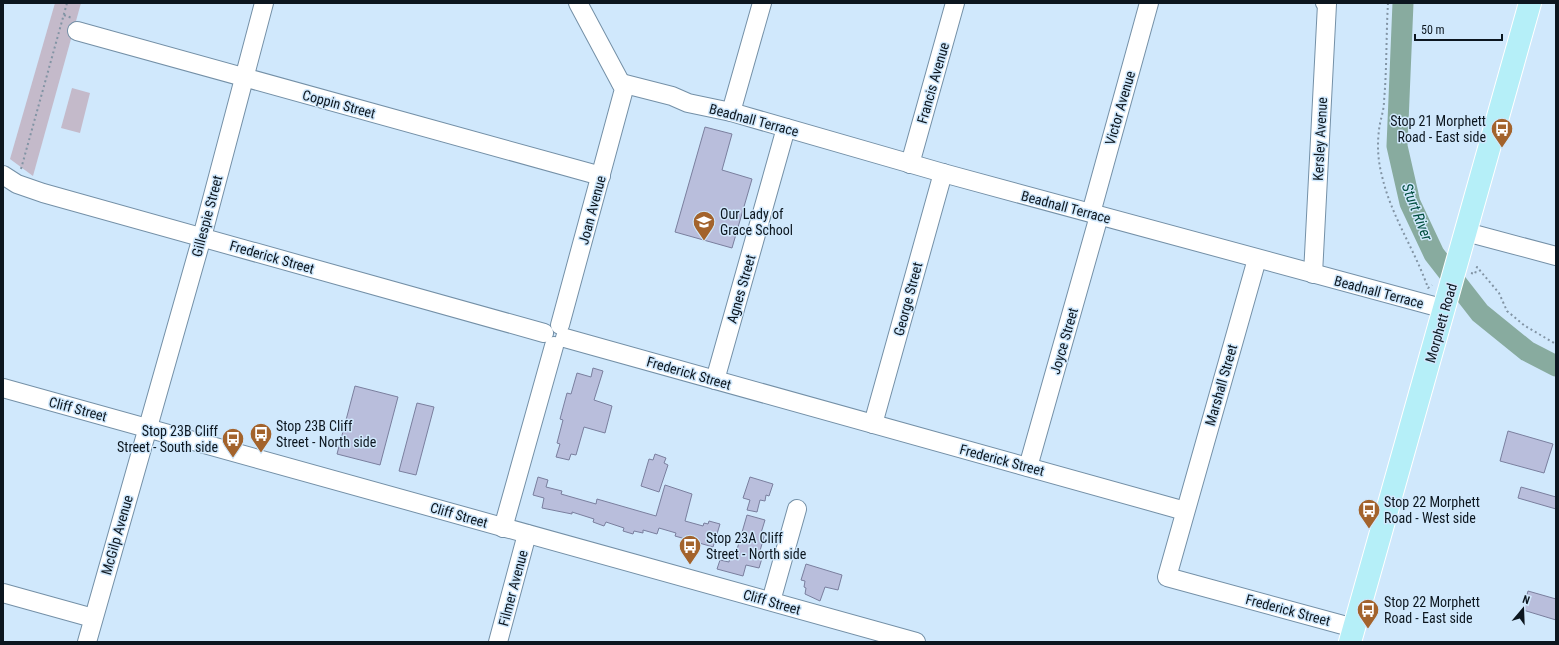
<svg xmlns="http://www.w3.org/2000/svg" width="1559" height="645" viewBox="0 0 1559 645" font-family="'Roboto Condensed',sans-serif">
<rect width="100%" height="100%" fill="#d0e8fc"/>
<g fill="#c4baca">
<path d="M55,3H81L33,176L10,159Z"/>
<path d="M72,88L90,93L80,133L61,128Z"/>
</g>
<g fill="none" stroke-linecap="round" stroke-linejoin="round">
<path stroke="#88ab9f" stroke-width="21" d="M1403,3L1397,146L1410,203L1434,254L1480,313L1527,351L1556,366"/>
</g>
<g fill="#b9bedc" stroke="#7a7f9e">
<path d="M705,127L732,134L722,170L752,179L732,248L675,232Z"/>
<path d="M593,368L603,371L594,400L612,406L605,433L584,427L576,455L571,454L569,460L556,457L560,444L557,443L563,420L560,419L567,393L571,394L577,373L591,377Z"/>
<path d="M355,386L398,397L380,465L337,454Z"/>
<path d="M417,403L434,407L416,475L399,471Z"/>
<path d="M1508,431L1553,444L1544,473L1500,461Z"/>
<path d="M655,454L666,458L664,463L668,465L659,492L641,486L649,459L653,460Z"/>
<path d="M538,477L548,480L546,487L562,491L561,494L596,504L597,499L656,516L665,485L692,494L685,521L703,526L704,523L708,524L709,521L720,524L713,547L675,536L676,533L659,528L657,534L643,530V533L634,531L633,534L623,531L624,528L606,522L604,526L593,522L594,519L572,512V514L542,508L544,498L533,495Z"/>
<path d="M750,477L773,484L769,496L766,495L765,501L760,500L757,512L747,510L750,500L743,498Z"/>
<path d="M1521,487L1556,497V509L1518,498Z"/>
<path d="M747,515L765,520L761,533L765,534L759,554L763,555L759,568L746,565L743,576L717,569L720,560L729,562L731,552L736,553Z"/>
<path d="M806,564L842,575L838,590L825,587L820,601L805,594L806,588L804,587L805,581L801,580Z"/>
<path d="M1528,591L1556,599V620L1523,610Z"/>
</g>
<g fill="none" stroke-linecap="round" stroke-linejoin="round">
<g stroke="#7490a7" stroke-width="20">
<g id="minor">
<path d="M77,31L601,176"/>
<path d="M621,83L672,96L688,103L731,112L943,173L1445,309"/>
<path d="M731,112L762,3"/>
<path d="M910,164L955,3"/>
<path d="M3,175L17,184L43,193L544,333"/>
<path d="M1091,213L1149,3"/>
<path d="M1466,232L1556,256"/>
<path d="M1257,259L1167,577L1354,628"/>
<path d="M1313,274L1327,4L1325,3"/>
<path d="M560,325L624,89L578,3"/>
<path d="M565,338L1185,511"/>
<path d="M715,380L786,128"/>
<path d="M3,388L916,642"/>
<path d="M873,424L943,173"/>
<path d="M1028,467L1099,216"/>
<path d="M503,528L554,346"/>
<path d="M3,593L93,618"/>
<path d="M771,601L797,509"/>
<path d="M87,642L202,237L264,3"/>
<path d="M498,642L527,534"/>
</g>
</g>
<g stroke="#fff" stroke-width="24">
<path id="major" d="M1350,642L1530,3"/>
</g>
<g stroke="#8294a4" stroke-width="2" stroke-dasharray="2 3" stroke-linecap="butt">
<path d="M1388,3C1386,35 1387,68 1384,101C1384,111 1380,120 1379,130C1377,146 1378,161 1382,176C1391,216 1415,250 1428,288L1432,285"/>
<path d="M64,15L72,18"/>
<path d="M21,169L67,3"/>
<path d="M1471,273L1475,274L1477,267L1499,293L1507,311L1525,326L1556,344"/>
</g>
<use href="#minor" stroke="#fff" stroke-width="18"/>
<use href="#major" stroke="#b5eff8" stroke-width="22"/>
</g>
<defs>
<g id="bus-pin" transform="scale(1.15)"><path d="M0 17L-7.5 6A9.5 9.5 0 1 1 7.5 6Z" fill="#a3632c" stroke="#d0e8fc"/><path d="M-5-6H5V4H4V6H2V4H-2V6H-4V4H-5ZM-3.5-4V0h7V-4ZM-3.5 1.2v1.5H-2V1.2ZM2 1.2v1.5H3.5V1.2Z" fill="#fff"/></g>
<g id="school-pin" transform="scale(1.15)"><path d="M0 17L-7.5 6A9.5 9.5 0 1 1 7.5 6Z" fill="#a3632c" stroke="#d0e8fc"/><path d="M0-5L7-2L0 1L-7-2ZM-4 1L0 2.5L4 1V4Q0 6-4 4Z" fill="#fff"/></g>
</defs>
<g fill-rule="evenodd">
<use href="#bus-pin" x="1502" y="129"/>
<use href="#school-pin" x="704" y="222"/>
<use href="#bus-pin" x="261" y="434"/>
<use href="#bus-pin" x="233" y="439"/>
<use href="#bus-pin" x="1369" y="510"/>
<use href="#bus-pin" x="690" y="546"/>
<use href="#bus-pin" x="1368" y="610"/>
</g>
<g text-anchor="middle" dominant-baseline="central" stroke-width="3" stroke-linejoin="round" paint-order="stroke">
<g font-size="14" fill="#0c161f" stroke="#d0e8fc">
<text transform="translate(933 83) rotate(-74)">Francis Avenue</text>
<text transform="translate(339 104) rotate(15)">Coppin Street</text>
<text transform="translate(1120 108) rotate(-74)">Victor Avenue</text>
<text transform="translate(754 120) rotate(15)">Beadnall Terrace</text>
<text transform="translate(1320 139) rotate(-87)">Kersley Avenue</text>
<text transform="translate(1066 207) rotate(15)">Beadnall Terrace</text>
<text transform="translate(592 210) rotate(-75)">Joan Avenue</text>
<text transform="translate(207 216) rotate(-75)">Gillespie Street</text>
<text transform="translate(272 257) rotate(16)">Frederick Street</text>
<text transform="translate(741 289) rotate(-74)">Agnes Street</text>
<text transform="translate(1379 292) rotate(15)">Beadnall Terrace</text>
<text transform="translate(908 299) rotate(-75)">George Street</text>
<text transform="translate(1441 323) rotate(-74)">Morphett Road</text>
<text transform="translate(1064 341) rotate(-74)">Joyce Street</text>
<text transform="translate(689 373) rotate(16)">Frederick Street</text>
<text transform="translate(1221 385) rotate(-74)">Marshall Street</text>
<text transform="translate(78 409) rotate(15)">Cliff Street</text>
<text transform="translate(1002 460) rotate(15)">Frederick Street</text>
<text transform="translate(459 515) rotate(16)">Cliff Street</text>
<text transform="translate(117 535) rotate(-74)">McGilp Avenue</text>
<text transform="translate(513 588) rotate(-75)">Filmer Avenue</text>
<text transform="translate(772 602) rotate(16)">Cliff Street</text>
<text transform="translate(1288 610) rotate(15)">Frederick Street</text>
</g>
<g font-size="14" fill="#0c161f" stroke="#d0e8fc" text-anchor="start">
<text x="1486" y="121" text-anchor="end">Stop 21 Morphett<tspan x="1486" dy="16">Road - East side</tspan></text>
<text x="720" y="214">Our Lady of<tspan x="720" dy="16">Grace School</tspan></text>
<text x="276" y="426">Stop 23B Cliff<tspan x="276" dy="16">Street - North side</tspan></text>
<text x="218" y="431" text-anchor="end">Stop 23B Cliff<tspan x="218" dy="16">Street - South side</tspan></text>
<text x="1384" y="502">Stop 22 Morphett<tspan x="1384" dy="16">Road - West side</tspan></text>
<text x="706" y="538">Stop 23A Cliff<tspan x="706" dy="16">Street - North side</tspan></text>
<text x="1384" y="602">Stop 22 Morphett<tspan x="1384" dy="16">Road - East side</tspan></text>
</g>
<g font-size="15" font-style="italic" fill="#004d3e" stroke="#d0e8fc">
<text transform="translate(1417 212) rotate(69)">Sturt River</text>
</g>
</g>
<rect width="1559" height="645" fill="none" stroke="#0c161f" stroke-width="8"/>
<g transform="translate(1523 609) rotate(19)" stroke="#d0e8fc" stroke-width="3" paint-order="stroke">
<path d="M0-3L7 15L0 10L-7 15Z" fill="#0c161f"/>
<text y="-6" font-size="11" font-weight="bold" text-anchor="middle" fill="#0c161f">N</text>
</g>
<path d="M1415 34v6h87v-6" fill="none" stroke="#0c161f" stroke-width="2"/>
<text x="1421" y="34" font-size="12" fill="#0c161f" stroke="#d0e8fc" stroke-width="3" paint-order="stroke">50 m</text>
</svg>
